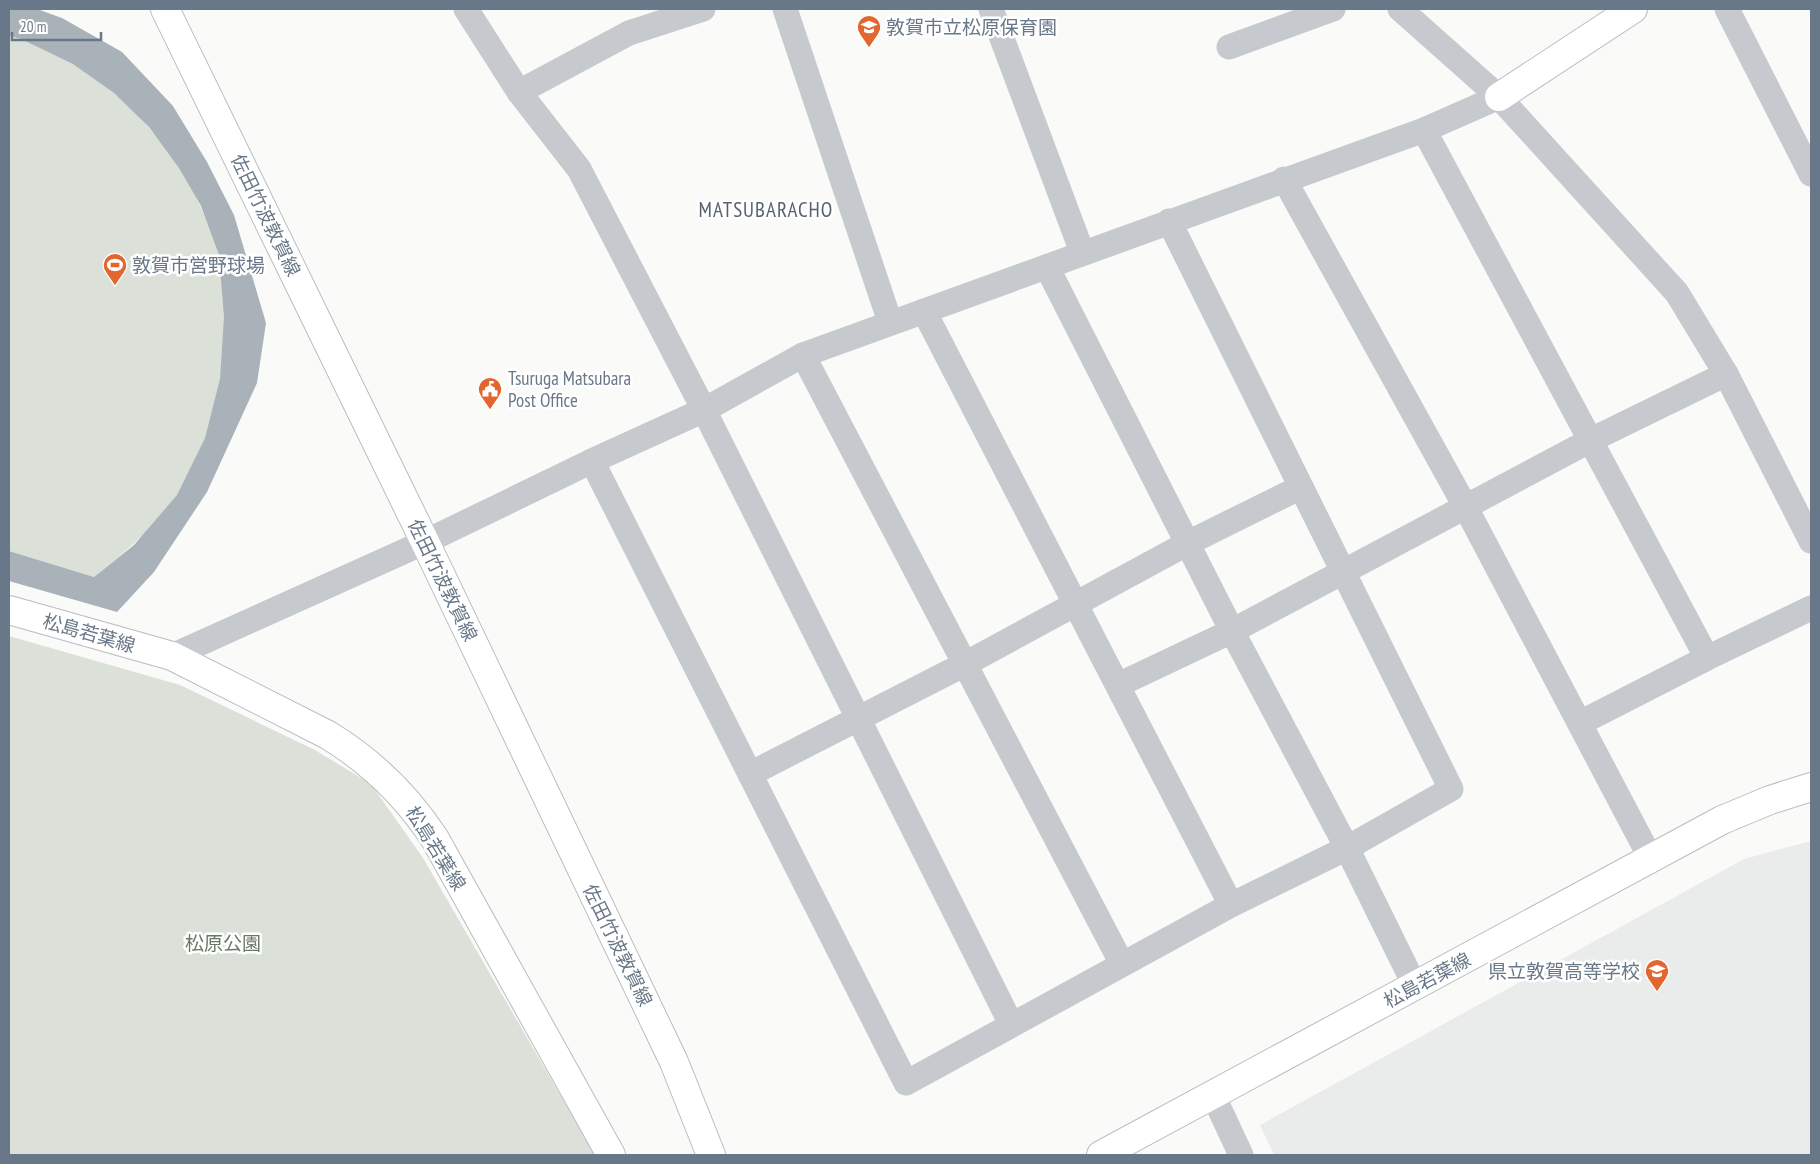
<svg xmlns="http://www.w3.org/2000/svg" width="1820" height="1164" viewBox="0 0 1820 1164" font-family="'PT Sans Narrow','Noto Sans JP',sans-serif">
<rect width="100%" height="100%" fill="#fafaf8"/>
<path fill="#eaeceb" d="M1811,841V1155H1274L1260,1125L1744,859Z"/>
<g fill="#dbe1d9">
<path d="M9,36C97,58 179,143 209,227C212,236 217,246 219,256C229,311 226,385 205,438C201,449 195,459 190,469C186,477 182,488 177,496C154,528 124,553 94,577L9,551Z"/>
<path d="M9,636L180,685L315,750L371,784L423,858L595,1155H9Z"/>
</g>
<path fill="#a9b2b9" d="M9,9H37L62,18L122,52L173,106L207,162L234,215L266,323L257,383L207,492L154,572L117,612L9,581V551L94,577L134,545L177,495L205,438L220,379L224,317L219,255L201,206L179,168L149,127L114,93L73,64L21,39L9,36Z"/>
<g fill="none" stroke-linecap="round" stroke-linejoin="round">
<g stroke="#b8bdc2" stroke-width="30">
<g id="secondary">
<path d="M1499,97L1633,9"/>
<path d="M9,610L172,656L328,735C372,762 407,796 435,839L611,1155"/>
<path d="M1101,1155L1722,820L1770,800L1811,787"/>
</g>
</g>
<g stroke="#b9bdc1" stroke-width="30">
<path id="primary" d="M165,9L425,542L674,1062L711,1155"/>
</g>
<g stroke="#c6c9cd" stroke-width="25">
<path d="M466,9L519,92L579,169L704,410L1011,1024"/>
<path d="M785,9L890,322"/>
<path d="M991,9L1082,252"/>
<path d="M1400,9L1499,97L1677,293L1726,374L1811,541"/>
<path d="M1727,9L1811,174"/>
<path d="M1229,47L1333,9"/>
<path d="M519,92L629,33L703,9"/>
<path d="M1424,130L1707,658"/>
<path d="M1284,179L1465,506L1651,859"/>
<path d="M1047,267L1232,631L1347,848L1415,986"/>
<path d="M924,311L1231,905"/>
<path d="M803,355L1122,964"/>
<path d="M592,461L906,1083L1231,905L1347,848L1451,789L1169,221"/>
<path d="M172,656L425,542L592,461L704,410L803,355L1424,130L1499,97"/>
<path d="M1118,685L1232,631L1591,440L1726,374"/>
<path d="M1580,723L1707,658L1811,608"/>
<path d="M750,774L965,664L1188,543L1301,487"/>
<path d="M1213,1095L1241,1155"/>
</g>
<use href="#secondary" stroke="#fff" stroke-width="28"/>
<use href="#primary" stroke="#fff" stroke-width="28"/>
</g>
<defs>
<g id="school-pin" transform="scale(1.25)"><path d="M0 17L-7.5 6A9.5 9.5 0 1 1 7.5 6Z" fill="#e3652f" stroke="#fff"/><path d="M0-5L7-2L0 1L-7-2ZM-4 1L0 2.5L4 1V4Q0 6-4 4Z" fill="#fff"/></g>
<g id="stadium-pin" transform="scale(1.25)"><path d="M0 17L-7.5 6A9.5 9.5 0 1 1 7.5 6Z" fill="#e3652f" stroke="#fff"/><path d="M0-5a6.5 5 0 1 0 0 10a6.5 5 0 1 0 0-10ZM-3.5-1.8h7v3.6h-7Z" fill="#fff"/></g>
<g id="civic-pin" transform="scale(1.25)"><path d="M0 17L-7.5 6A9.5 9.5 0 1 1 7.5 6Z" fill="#e3652f" stroke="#fff"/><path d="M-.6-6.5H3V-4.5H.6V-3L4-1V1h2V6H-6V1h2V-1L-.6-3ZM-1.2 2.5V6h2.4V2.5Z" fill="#fff"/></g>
</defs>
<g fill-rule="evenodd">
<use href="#school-pin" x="869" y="27"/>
<use href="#stadium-pin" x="115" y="265"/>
<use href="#civic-pin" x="490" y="389"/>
<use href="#school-pin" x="1657" y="971"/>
</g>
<g text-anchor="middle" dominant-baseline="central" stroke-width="5" stroke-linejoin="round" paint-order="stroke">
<g font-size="19" fill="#697888" stroke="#fff" text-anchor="start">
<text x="886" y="27">敦賀市立松原保育園</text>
<text x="132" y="265">敦賀市営野球場</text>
<text x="508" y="378">Tsuruga Matsubara<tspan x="508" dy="22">Post Office</tspan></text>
<text x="1640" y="971" text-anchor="end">県立敦賀高等学校</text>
</g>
<g font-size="19" fill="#697888" stroke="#fff">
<text transform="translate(266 215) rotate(64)">佐田竹波敦賀線</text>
<text transform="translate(443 580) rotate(64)">佐田竹波敦賀線</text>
<text transform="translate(89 633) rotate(16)">松島若葉線</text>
<text transform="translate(436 848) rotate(58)">松島若葉線</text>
<text transform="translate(618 945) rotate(64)">佐田竹波敦賀線</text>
<text transform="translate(1427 980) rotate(-28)">松島若葉線</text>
</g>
<g font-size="19" fill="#667a64" stroke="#fff">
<text x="223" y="943">松原公園</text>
</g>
<g font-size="21" letter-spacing="1" fill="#57626d" stroke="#fff">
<text x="766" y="209">MATSUBARACHO</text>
</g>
</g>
<rect width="1820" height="1164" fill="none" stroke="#697888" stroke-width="20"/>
<path d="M12 32v8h89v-8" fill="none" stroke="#697888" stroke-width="2.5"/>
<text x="20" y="32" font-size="15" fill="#697888" stroke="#ffffff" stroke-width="4" paint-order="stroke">20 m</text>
</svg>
